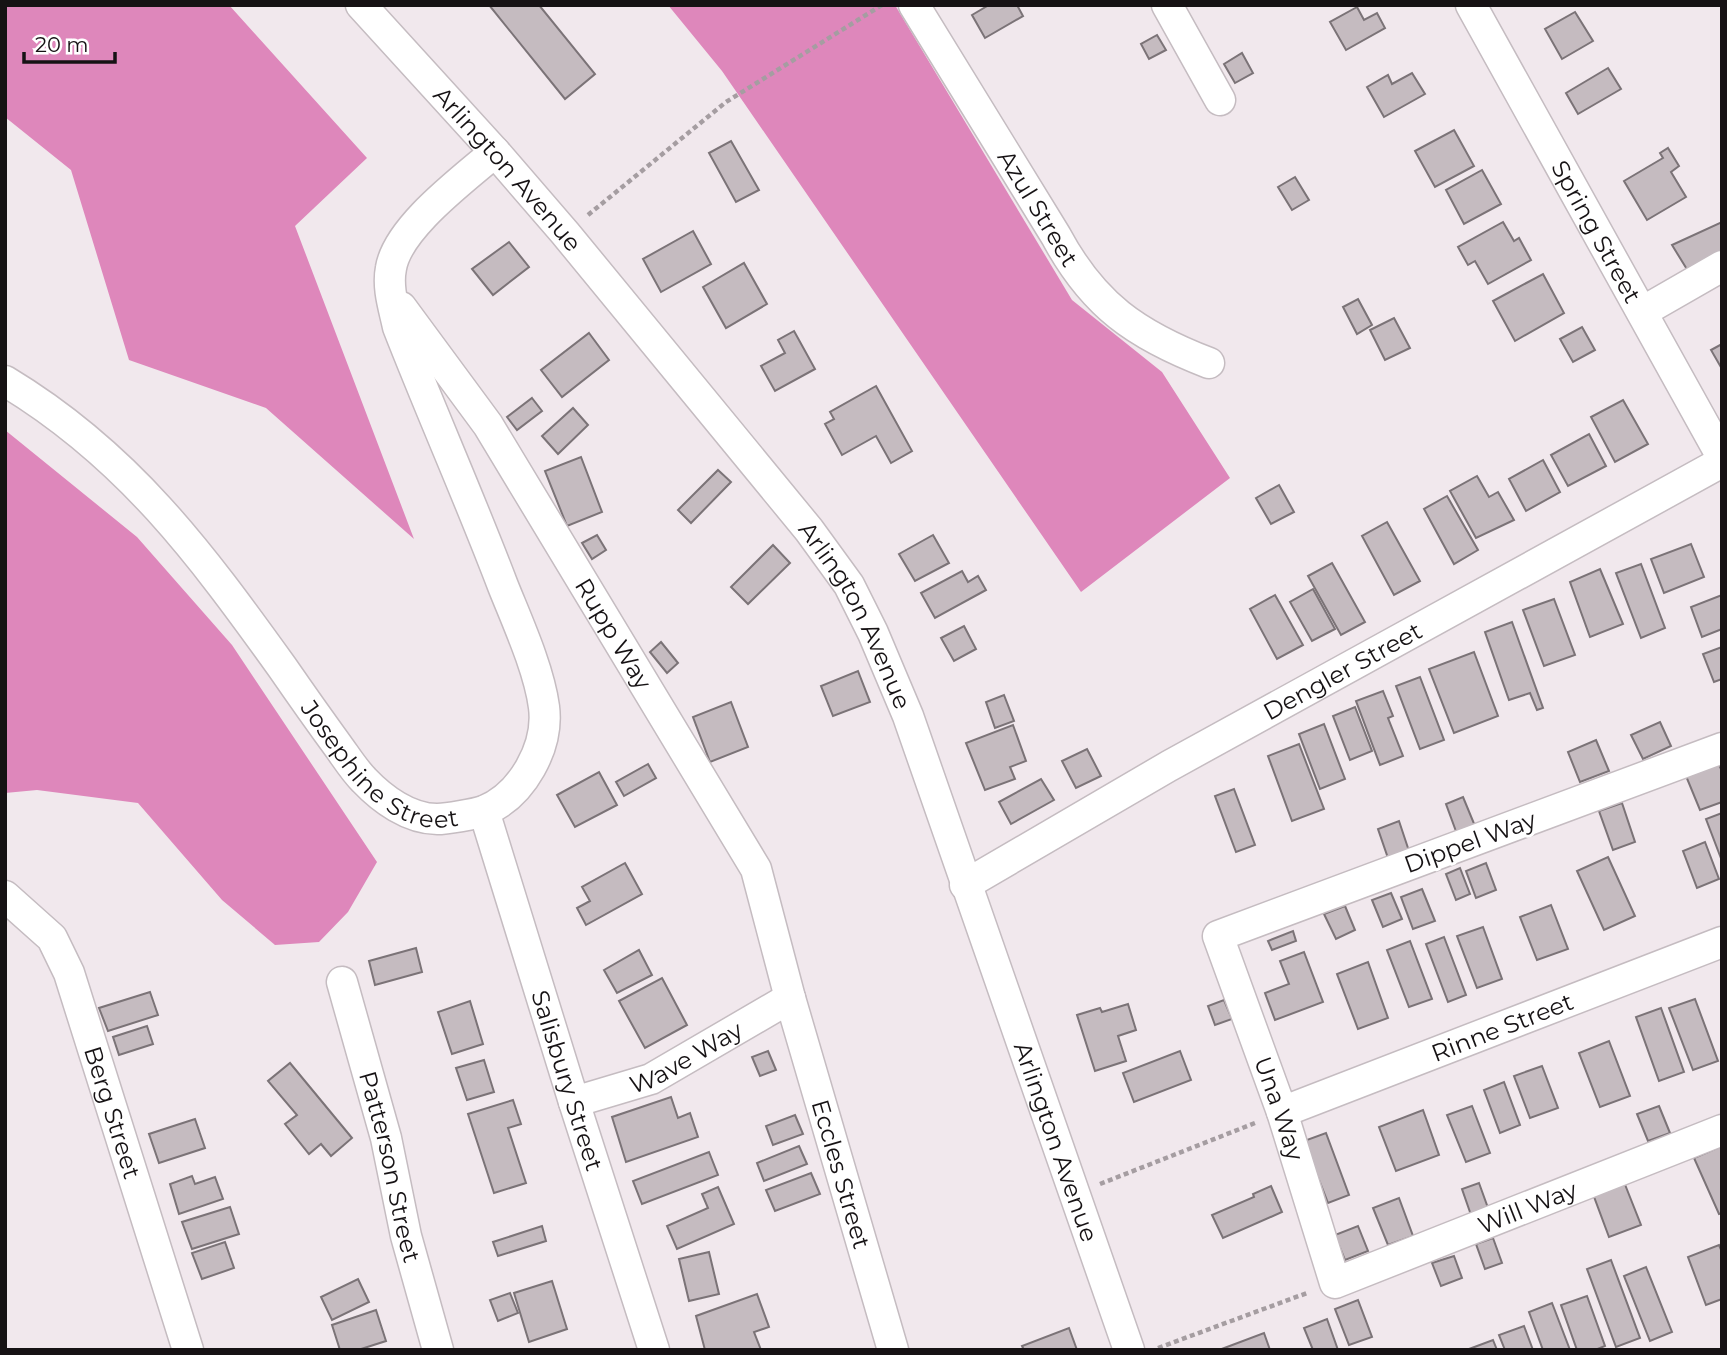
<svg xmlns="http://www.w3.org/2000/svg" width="1727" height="1355" viewBox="0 0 1727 1355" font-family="Montserrat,sans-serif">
<rect width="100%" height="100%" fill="#f1e8ed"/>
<g fill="#de87bb">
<path d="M5,5H229L367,158L295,226L414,539L266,408L129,360L71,170L5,117Z"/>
<path d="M668,5H895L1072,300L1162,372L1230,478L1081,592L722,71Z"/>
<path d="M5,430L137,537L232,645L377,862L348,912L319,942L275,945L222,900L138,803L37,790L5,793Z"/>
</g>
<g fill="#c5bbc0" stroke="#7b7377" stroke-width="2">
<path d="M489,5H539L595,74L565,99Z"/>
<path d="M989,5H1017L1023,16L985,38L972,15Z"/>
<path d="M1357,7L1364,20L1377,13L1385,28L1346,50L1330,22Z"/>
<path d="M1575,12L1593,41L1562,59L1545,29Z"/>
<path d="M1157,35L1166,50L1149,59L1141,44Z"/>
<path d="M1242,53L1253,73L1235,83L1224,64Z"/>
<path d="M1608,68L1621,89L1578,114L1566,93Z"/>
<path d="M1412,73L1425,94L1384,117L1367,87L1388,75L1392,84Z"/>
<path d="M1454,130L1474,166L1435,187L1415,151Z"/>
<path d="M731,141L759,190L736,202L709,153Z"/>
<path d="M1668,148L1679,166L1671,172L1686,197L1647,220L1624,181L1663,158L1660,153Z"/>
<path d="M1482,170L1501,204L1464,224L1446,190Z"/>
<path d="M1295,177L1309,200L1292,210L1278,187Z"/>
<path d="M1503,222L1514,241L1519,238L1531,260L1488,284L1475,261L1468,265L1458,247Z"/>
<path d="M1722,222V253L1688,271L1672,245Z"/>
<path d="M693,231L711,264L661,292L643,259Z"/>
<path d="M509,242L529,267L493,295L472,269Z"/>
<path d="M744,263L767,304L726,328L703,287Z"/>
<path d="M1543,274L1564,313L1515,341L1493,301Z"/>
<path d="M1358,299L1372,325L1357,334L1343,307Z"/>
<path d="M1394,318L1410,348L1385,360L1370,330Z"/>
<path d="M1582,327L1595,350L1573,362L1560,339Z"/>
<path d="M794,331L815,369L775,391L761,366L785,353L778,340Z"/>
<path d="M589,333L609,360L562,397L541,370Z"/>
<path d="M1722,344V369L1711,350Z"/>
<path d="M876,386L912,451L891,463L876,436L842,455L825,424L834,419L830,412Z"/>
<path d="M532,398L542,411L517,430L507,417Z"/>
<path d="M1623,400L1648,444L1615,462L1591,417Z"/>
<path d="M573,408L588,425L558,454L542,436Z"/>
<path d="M1589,434L1606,466L1568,486L1551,455Z"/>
<path d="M581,457L602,512L567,526L545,471Z"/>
<path d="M1543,460L1560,492L1526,511L1509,479Z"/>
<path d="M718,470L731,482L691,523L678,510Z"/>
<path d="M1477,476L1489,497L1498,492L1514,520L1476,538L1450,491Z"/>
<path d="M1279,485L1294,512L1271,524L1256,498Z"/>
<path d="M1447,496L1478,550L1454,564L1424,509Z"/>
<path d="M1387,522L1420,581L1394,595L1362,536Z"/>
<path d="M597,535L606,550L592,559L582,543Z"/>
<path d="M933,535L949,563L915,581L899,554Z"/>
<path d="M1691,544L1704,577L1664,593L1651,559Z"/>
<path d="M773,545L790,563L748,604L731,587Z"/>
<path d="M1332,563L1365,622L1341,635L1308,576Z"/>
<path d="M1641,564L1665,628L1641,638L1616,573Z"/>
<path d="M1600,569L1623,624L1590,637L1570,582Z"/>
<path d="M962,571L968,582L978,576L986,590L935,618L921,593Z"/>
<path d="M1313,589L1335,629L1312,641L1290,602Z"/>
<path d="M1275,595L1303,645L1277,659L1250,609Z"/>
<path d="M1722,595V629L1702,637L1691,607Z"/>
<path d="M1554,599L1575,655L1544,666L1523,610Z"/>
<path d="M1512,622L1543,708L1537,710L1530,693L1509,700L1485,632Z"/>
<path d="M964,626L976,649L954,661L941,638Z"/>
<path d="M661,642L678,663L667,673L650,652Z"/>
<path d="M1722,647V679L1714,682L1703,654Z"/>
<path d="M1474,652L1498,716L1454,733L1429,669Z"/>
<path d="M858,671L870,702L833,716L821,686Z"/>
<path d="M1420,677L1444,740L1420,749L1396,686Z"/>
<path d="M1383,691L1393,716L1388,718L1403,756L1380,765L1356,701Z"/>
<path d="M1004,695L1014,721L995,728L986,702Z"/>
<path d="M731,702L748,747L710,762L693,717Z"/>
<path d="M1355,707L1372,751L1350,760L1333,716Z"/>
<path d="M1660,722L1671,746L1643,759L1631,735Z"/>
<path d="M1324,724L1345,779L1320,789L1299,734Z"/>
<path d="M1013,725L1026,761L1010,767L1015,779L985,790L966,743Z"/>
<path d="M1596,740L1609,771L1580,782L1568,752Z"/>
<path d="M1299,744L1324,809L1292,821L1268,756Z"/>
<path d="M1087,749L1101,776L1076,788L1062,761Z"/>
<path d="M1718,763L1722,771V802L1700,810L1686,776Z"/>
<path d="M648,764L656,778L624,796L616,782Z"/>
<path d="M599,772L617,805L575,827L557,795Z"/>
<path d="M1041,779L1054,800L1011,824L999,802Z"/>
<path d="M1234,789L1255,845L1236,852L1215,796Z"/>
<path d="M1463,797L1475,826L1457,834L1446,804Z"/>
<path d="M1622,803L1635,842L1613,850L1599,811Z"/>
<path d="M1722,813V861L1706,819Z"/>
<path d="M1399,821L1410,854L1389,861L1378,829Z"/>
<path d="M1705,842L1719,879L1697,888L1683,851Z"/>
<path d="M1608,857L1635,916L1604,930L1577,871Z"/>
<path d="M625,863L642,894L586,925L577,908L590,901L582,887Z"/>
<path d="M1486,863L1496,890L1476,898L1466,871Z"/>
<path d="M1460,868L1470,894L1456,900L1446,874Z"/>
<path d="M1422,889L1435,921L1413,929L1401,897Z"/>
<path d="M1391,893L1402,919L1383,927L1372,900Z"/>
<path d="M1551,905L1568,949L1537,960L1520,917Z"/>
<path d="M1345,906L1355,930L1336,939L1324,914Z"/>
<path d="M1483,927L1502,979L1477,988L1457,936Z"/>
<path d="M1293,931L1296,941L1272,950L1268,941Z"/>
<path d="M1444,937L1466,995L1448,1002L1426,944Z"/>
<path d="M1410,941L1432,999L1409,1007L1387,950Z"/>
<path d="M416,948L422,972L375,985L369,961Z"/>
<path d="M639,950L652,975L617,993L604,970Z"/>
<path d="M1304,952L1323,1002L1275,1020L1265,993L1289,984L1280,961Z"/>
<path d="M1368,962L1388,1018L1358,1029L1337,974Z"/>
<path d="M662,978L687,1025L645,1048L619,1001Z"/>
<path d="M150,992L158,1015L108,1031L99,1008Z"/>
<path d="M1695,999L1718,1061L1693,1070L1669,1008Z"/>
<path d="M1224,1000L1232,1019L1215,1025L1208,1006Z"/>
<path d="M470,1001L483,1044L452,1054L438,1012Z"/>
<path d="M1128,1004L1136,1030L1118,1036L1126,1061L1095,1071L1077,1015L1100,1008L1102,1012Z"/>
<path d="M1661,1008L1684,1072L1659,1081L1636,1017Z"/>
<path d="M147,1026L153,1044L119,1055L113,1037Z"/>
<path d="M1609,1041L1630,1096L1600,1107L1579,1053Z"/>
<path d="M768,1051L776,1070L760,1076L752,1057Z"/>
<path d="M1180,1051L1191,1080L1134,1102L1123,1073Z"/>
<path d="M484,1060L494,1092L467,1100L456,1068Z"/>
<path d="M290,1063L352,1138L331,1156L321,1144L309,1154L285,1124L297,1115L268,1081Z"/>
<path d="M1542,1066L1558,1108L1530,1118L1514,1076Z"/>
<path d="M1504,1082L1520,1125L1500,1133L1484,1090Z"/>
<path d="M671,1097L678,1118L690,1113L698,1137L626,1162L612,1117Z"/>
<path d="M513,1100L521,1124L508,1128L526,1183L494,1193L468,1114Z"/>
<path d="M1472,1106L1490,1153L1466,1162L1447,1115Z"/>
<path d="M1659,1106L1670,1133L1648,1141L1637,1114Z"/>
<path d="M1423,1110L1439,1155L1396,1171L1379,1127Z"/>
<path d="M795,1115L803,1134L773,1145L766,1126Z"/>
<path d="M195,1119L205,1148L159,1163L149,1134Z"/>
<path d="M1326,1133L1349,1195L1328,1203L1304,1141Z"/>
<path d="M799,1146L807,1164L764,1181L757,1163Z"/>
<path d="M1722,1146V1213L1719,1214L1694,1158Z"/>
<path d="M709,1152L718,1175L642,1204L633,1181Z"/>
<path d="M811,1173L820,1194L775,1211L766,1190Z"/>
<path d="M192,1176L195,1184L215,1177L223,1199L179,1214L170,1184Z"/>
<path d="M1624,1182L1641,1225L1609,1237L1593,1194Z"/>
<path d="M1479,1183L1488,1208L1471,1215L1462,1189Z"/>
<path d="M1271,1186L1282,1212L1223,1238L1212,1215L1254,1197L1253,1194Z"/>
<path d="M718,1187L734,1224L677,1249L667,1226L708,1208L702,1194Z"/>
<path d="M1399,1198L1413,1236L1388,1245L1373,1208Z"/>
<path d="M230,1207L239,1234L192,1249L182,1222Z"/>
<path d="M542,1226L546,1241L498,1256L493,1242Z"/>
<path d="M1358,1226L1368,1251L1345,1260L1335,1235Z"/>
<path d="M1493,1238L1502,1263L1485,1269L1476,1244Z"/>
<path d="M225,1242L234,1268L202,1279L192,1253Z"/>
<path d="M1719,1245L1722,1252V1299L1706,1305L1688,1257Z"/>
<path d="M709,1252L719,1294L689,1301L679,1259Z"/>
<path d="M1454,1256L1462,1278L1441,1286L1432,1263Z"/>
<path d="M1611,1260L1640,1338L1616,1347L1587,1269Z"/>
<path d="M1646,1267L1672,1332L1650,1341L1624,1276Z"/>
<path d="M358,1279L369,1302L332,1320L321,1297Z"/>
<path d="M552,1281L567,1329L529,1342L514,1293Z"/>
<path d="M510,1293L518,1313L498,1321L490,1300Z"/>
<path d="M757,1294L769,1327L754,1332L761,1350H705L696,1316Z"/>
<path d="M1587,1296L1605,1346L1595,1350H1577L1561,1305Z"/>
<path d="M1358,1300L1372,1337L1349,1345L1335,1309Z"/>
<path d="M1552,1303L1570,1350H1543L1529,1312Z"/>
<path d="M376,1310L386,1341L358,1350H340L332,1325Z"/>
<path d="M1327,1319L1338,1350H1313L1304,1328Z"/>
<path d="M1524,1326L1533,1350H1505L1499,1335Z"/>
<path d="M1069,1328L1077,1350H1024L1022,1346Z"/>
<path d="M1264,1333L1270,1350H1219Z"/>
<path d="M1493,1340L1497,1350L1469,1349Z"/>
</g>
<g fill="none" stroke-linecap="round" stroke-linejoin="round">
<g stroke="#c5bcc1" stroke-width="33">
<g id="minor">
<path id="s1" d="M361,5L495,152L565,233L809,530L849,585L873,633L908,716L1129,1350"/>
<path id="s2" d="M914,5L1056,236C1093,305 1136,335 1209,363"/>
<path d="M1167,5L1220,100"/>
<path id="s3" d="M1471,5L1722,457"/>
<path id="s4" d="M401,307L488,425L756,869L790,998L893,1350"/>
<path d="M1642,312L1722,266"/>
<path id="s5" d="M5,381C128,455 200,553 282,667C300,693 319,720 338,746C346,757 354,770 364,780C382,799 409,819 437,819C447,819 475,814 484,811C523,795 549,746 544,707C539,669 517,621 503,586C470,499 432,414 398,327C394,308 387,288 391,268C398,227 464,179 495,152"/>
<path id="s6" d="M1722,748L1218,936L1282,1112L1335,1283L1722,1130"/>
<path id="s7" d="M484,811L574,1102L654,1350"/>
<path id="s8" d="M965,885L1169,766L1722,462"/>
<path id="s9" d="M5,896L52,938L69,973L188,1350"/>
<path id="s10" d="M342,982L386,1138L406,1236L438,1350"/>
<path id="s11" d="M574,1102L651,1079L790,998"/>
<path id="s12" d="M1282,1112L1722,942"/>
</g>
</g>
<g stroke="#a59da1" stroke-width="4.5" stroke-dasharray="5 3.5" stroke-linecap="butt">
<path d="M588,215L726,102L882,5"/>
<path d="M1100,1184L1255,1123"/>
<path d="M1158,1348L1307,1293"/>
</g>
<use href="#minor" stroke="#fff" stroke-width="30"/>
</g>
<g text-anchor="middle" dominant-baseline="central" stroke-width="6" stroke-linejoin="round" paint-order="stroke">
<g font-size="24" fill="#161214" stroke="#fff">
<text stroke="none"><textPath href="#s1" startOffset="220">Arlington Avenue</textPath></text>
<text stroke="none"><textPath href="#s2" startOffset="238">Azul Street</textPath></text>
<text stroke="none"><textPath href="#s3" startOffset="259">Spring Street</textPath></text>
<text stroke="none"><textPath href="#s1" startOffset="788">Arlington Avenue</textPath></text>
<text stroke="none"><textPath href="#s4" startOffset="390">Rupp Way</textPath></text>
<text stroke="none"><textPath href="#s8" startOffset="434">Dengler Street</textPath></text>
<text stroke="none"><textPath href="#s5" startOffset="546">Josephine Street</textPath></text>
<text transform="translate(1470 842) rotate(-20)">Dippel Way</text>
<text stroke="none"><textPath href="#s12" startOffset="236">Rinne Street</textPath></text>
<text stroke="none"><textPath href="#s11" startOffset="121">Wave Way</textPath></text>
<text stroke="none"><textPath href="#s7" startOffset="282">Salisbury Street</textPath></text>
<text stroke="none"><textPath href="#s6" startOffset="721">Una Way</textPath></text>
<text stroke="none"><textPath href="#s9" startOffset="248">Berg Street</textPath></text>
<text stroke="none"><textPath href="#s1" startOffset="1353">Arlington Avenue</textPath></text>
<text stroke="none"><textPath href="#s10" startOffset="191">Patterson Street</textPath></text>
<text stroke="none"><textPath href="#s4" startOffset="982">Eccles Street</textPath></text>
<text stroke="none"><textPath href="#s6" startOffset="1111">Will Way</textPath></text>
</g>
</g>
<rect width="1727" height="1355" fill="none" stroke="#161214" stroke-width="14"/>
<path d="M24 52v10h91v-10" fill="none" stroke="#161214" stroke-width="3.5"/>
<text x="35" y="52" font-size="21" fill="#161214" stroke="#ffffff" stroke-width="5" paint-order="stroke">20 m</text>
</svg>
